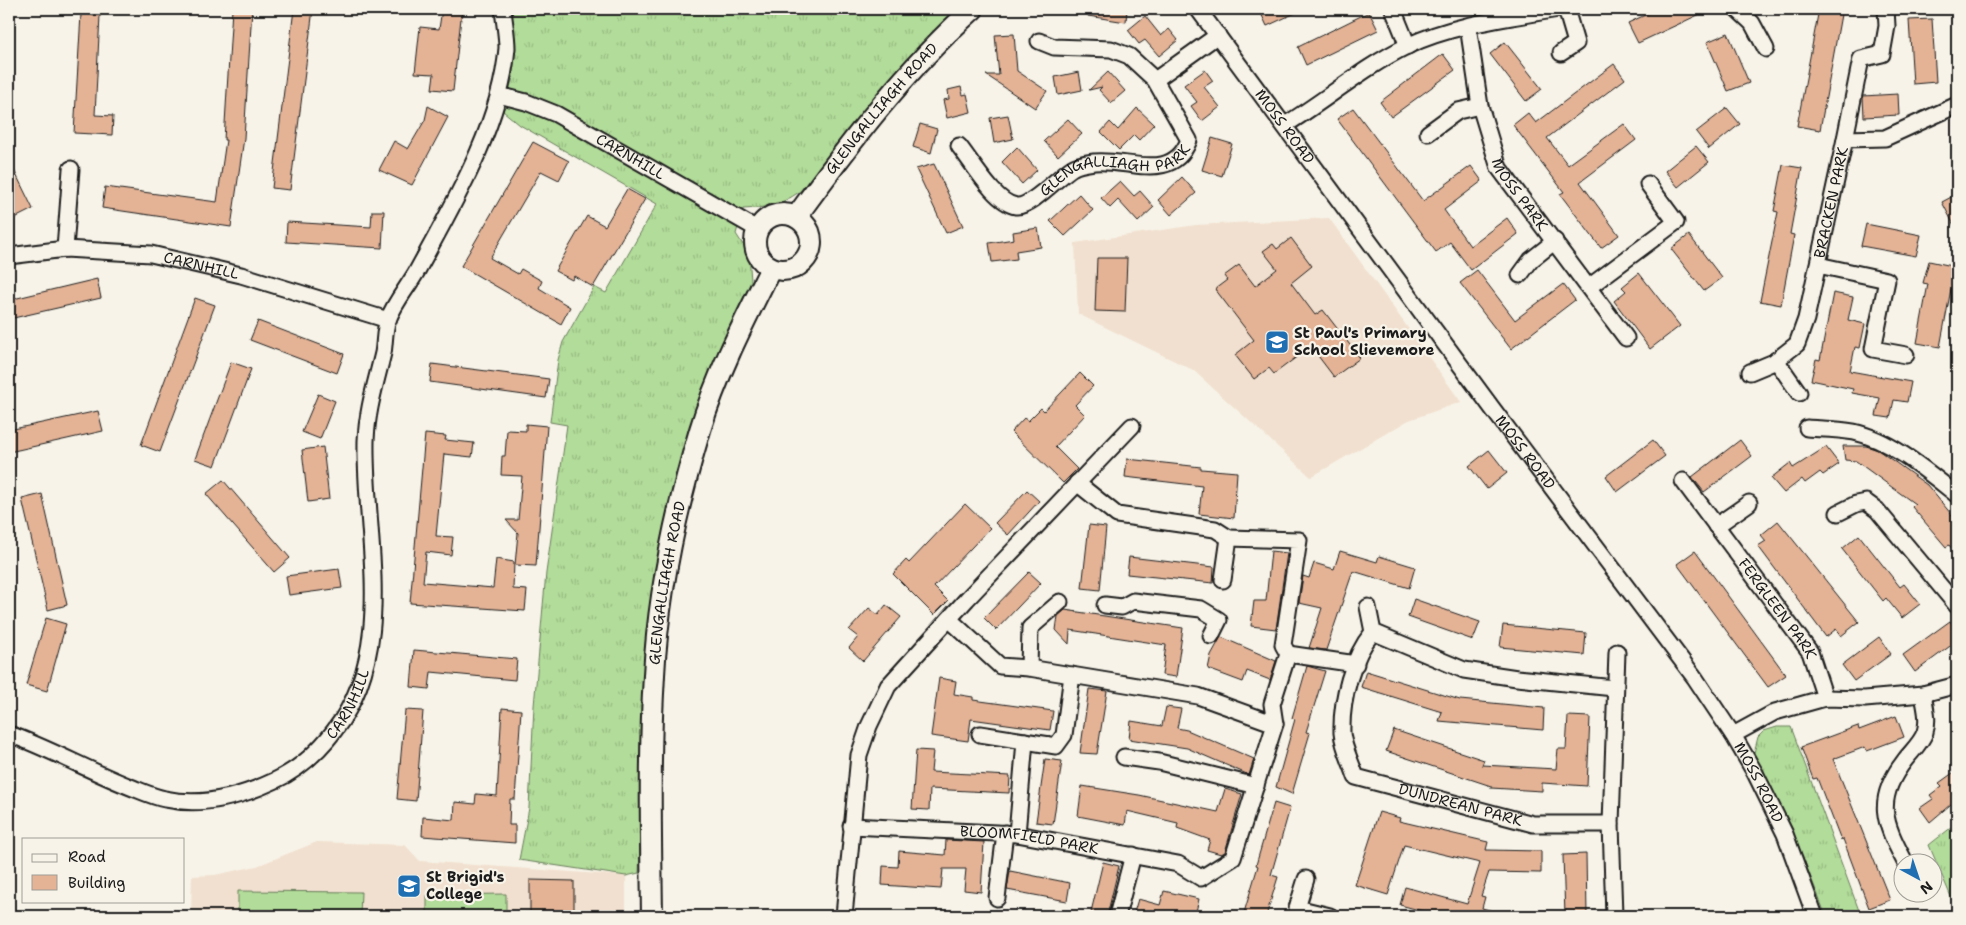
<svg xmlns="http://www.w3.org/2000/svg" width="1966" height="925" viewBox="0 0 1966 925" font-family="'Shantell Sans',sans-serif">
<defs>
<pattern id="grass-tufts" width="24" height="20" patternUnits="userSpaceOnUse" patternTransform="scale(1.25)"><rect width="24" height="20" fill="#b2dc99"/><path d="M3 7l-1-3M5 7V3M7 7l1-3M15 17l-1-3M17 17v-4M19 17l1-3" fill="none" stroke="#98bc83"/></pattern>
</defs>
<rect width="100%" height="100%" fill="#f7f3e8"/>
<filter id="ink" filterUnits="userSpaceOnUse"><feTurbulence type="fractalNoise" baseFrequency=".02" numOctaves="2"/><feDisplacementMap in="SourceGraphic" scale="10" xChannelSelector="R" yChannelSelector="G"/><feConvolveMatrix kernelMatrix="1 2 1 2 8 2 1 2 1" color-interpolation-filters="sRGB"/></filter>
<g filter="url(#ink)">
<g fill="#f1e0cf">
<path d="M1329,218L1461,402L1409,420L1311,477L1193,370L1078,314L1075,243L1196,225Z"/>
<path d="M317,842L405,845L420,861L626,876V916H191L192,876L215,875L257,866Z"/>
</g>
<g fill="url(#grass-tufts)" stroke="#677c5a">
<path d="M512,9H961L799,192C781,205 765,208 743,209L736,234L749,254L751,281L710,382L648,662L639,873L626,876L519,860L529,808L534,706L546,573L567,425L550,422L558,360L563,342L594,287L606,293L657,204L520,125L503,111L513,77Z"/>
<path d="M1777,727H1791L1861,916H1826L1793,832L1754,753L1758,737L1764,731Z"/>
<path d="M1957,823V911L1929,845Z"/>
</g>
<g fill="#b2dc99" stroke="#677c5a">
<path d="M238,891L361,892L360,916H238Z"/>
<path d="M506,894V916H427V895Z"/>
</g>
<g fill="#e4b396" stroke="#1c1c1c">
<path d="M232,9H252L244,138L231,227L102,208L105,187L217,202L226,140H224Z"/>
<path d="M294,9H313L290,190L272,188Z"/>
<path d="M442,9H462L453,91L432,89L434,74L415,73L420,27L439,29Z"/>
<path d="M1088,9H1127L1126,22L1088,16Z"/>
<path d="M1259,9H1304L1267,26Z"/>
<path d="M1658,9H1711L1638,43L1628,23Z"/>
<path d="M1819,9H1842L1820,130L1797,126Z"/>
<path d="M1369,12L1378,30L1306,65L1298,47Z"/>
<path d="M81,14L100,15L95,115L113,116L112,135L74,133Z"/>
<path d="M1145,16L1161,36L1169,29L1178,40L1159,56L1145,40L1139,44L1128,30Z"/>
<path d="M1932,19L1936,82L1913,84L1909,20Z"/>
<path d="M1728,33L1749,83L1728,91L1707,42Z"/>
<path d="M1014,34L1017,71L1047,91L1035,108L986,75H999L995,35Z"/>
<path d="M1505,42L1542,89L1526,101L1490,54Z"/>
<path d="M1443,54L1455,70L1391,117L1380,102Z"/>
<path d="M1614,64L1625,79L1547,138L1568,165L1624,124L1636,140L1580,182L1619,235L1601,248L1560,194L1564,192L1513,125L1528,113L1536,123Z"/>
<path d="M1205,70L1213,81L1204,87L1220,107L1202,121L1191,106L1197,102L1184,85Z"/>
<path d="M1079,72L1082,90L1058,95L1055,77Z"/>
<path d="M1108,72L1125,91L1111,103L1099,90L1102,87L1089,90Z"/>
<path d="M961,87L963,95L967,94L971,112L947,118L943,100L949,99L948,90Z"/>
<path d="M1898,94L1899,115L1864,117L1863,96Z"/>
<path d="M428,106L448,117L412,185L379,170L394,141L408,149L425,120Z"/>
<path d="M1137,108L1154,124L1139,140L1134,135L1119,150L1101,132L1110,122L1118,130Z"/>
<path d="M1353,108L1423,201L1471,166L1482,181L1444,210L1470,246L1507,218L1518,234L1471,270L1450,242L1436,252L1337,119Z"/>
<path d="M1727,108L1740,124L1709,149L1696,132Z"/>
<path d="M1008,115L1013,139L994,143L990,118Z"/>
<path d="M1068,119L1082,134L1058,156L1044,141Z"/>
<path d="M920,124L937,129L931,153L913,147Z"/>
<path d="M1212,138L1232,144L1222,176L1202,170Z"/>
<path d="M533,142L569,161L559,180L541,171L490,258L518,274L521,269L542,281L539,288L570,307L561,324L461,266Z"/>
<path d="M1696,146L1709,162L1678,187L1665,171Z"/>
<path d="M1017,147L1037,170L1022,184L1002,162Z"/>
<path d="M9,160L33,209L9,221Z"/>
<path d="M934,164L963,226L946,233L916,169Z"/>
<path d="M1783,165L1802,168L1790,234L1794,235L1781,305L1760,301L1778,212L1774,211Z"/>
<path d="M1182,177L1196,193L1171,215L1158,200Z"/>
<path d="M1120,181L1134,196L1140,191L1154,207L1138,222L1118,200L1110,208L1101,198Z"/>
<path d="M627,189L645,199L593,287L574,276L572,280L555,271L587,216L605,226Z"/>
<path d="M1079,194L1093,210L1065,236L1050,221Z"/>
<path d="M1957,194V231L1942,202Z"/>
<path d="M372,211H384L382,248L286,242L287,222L371,227Z"/>
<path d="M1866,224L1921,235L1916,256L1861,246Z"/>
<path d="M1038,228L1041,247L1016,251L1017,259L992,262L989,243L1014,239L1013,232Z"/>
<path d="M1689,235L1722,278L1704,291L1671,249Z"/>
<path d="M1291,238L1312,266L1291,283L1315,315L1323,310L1360,358L1334,377L1315,352L1310,355L1306,350L1274,374L1269,368L1254,379L1235,355L1254,340L1215,289L1227,280L1224,276L1239,265L1255,286L1277,269L1263,251L1273,244L1277,249Z"/>
<path d="M1097,258H1127L1125,312L1095,311Z"/>
<path d="M1929,261L1957,267V290L1951,289L1940,347L1917,343L1928,284L1923,283Z"/>
<path d="M1477,270L1515,320L1563,284L1575,300L1511,349L1460,283Z"/>
<path d="M1639,273L1680,326L1650,349L1614,301L1626,291L1622,287Z"/>
<path d="M97,279L101,298L9,319V300Z"/>
<path d="M1833,293L1853,297L1848,320L1865,324L1860,348L1855,347L1850,371L1911,382L1907,402L1894,400L1890,418L1876,416L1880,398L1852,393L1853,389L1811,380L1816,359L1820,360Z"/>
<path d="M195,298L215,305L160,452L141,445Z"/>
<path d="M258,321L344,354L337,373L250,340Z"/>
<path d="M231,362L251,369L215,466L195,459Z"/>
<path d="M432,364L549,379L546,398L430,382Z"/>
<path d="M1080,373L1093,386L1075,405L1085,415L1055,447L1077,469L1063,483L1011,432L1024,418L1028,421L1041,408L1044,411Z"/>
<path d="M318,394L335,401L320,439L302,432Z"/>
<path d="M98,411L103,431L9,452V430Z"/>
<path d="M526,424L547,426L536,566L515,565L518,533L506,520H518L522,476L501,475L502,456H505L507,430L526,431Z"/>
<path d="M425,434L446,436L445,440L474,443L472,457L444,454L436,536L453,537L451,555L426,552L423,582L493,588L496,559L514,562L513,589L527,590L525,611L410,603Z"/>
<path d="M1653,440L1665,456L1617,492L1606,476Z"/>
<path d="M1740,440L1752,456L1704,492L1692,477Z"/>
<path d="M1843,446H1866L1878,450L1927,485L1957,521V555L1949,545L1946,547L1912,507L1915,504L1856,461L1845,460Z"/>
<path d="M323,447L329,499L308,502L302,450Z"/>
<path d="M1826,447L1839,464L1823,475L1820,472L1805,483L1802,479L1784,493L1771,478L1790,463L1793,468Z"/>
<path d="M1489,450L1507,473L1487,489L1469,466Z"/>
<path d="M1127,459L1201,467V469L1237,472L1234,518L1199,514L1202,486L1125,477Z"/>
<path d="M223,480L290,558L274,572L206,494Z"/>
<path d="M1027,490L1039,501L1008,535L995,523Z"/>
<path d="M42,494L67,605L48,610L22,499Z"/>
<path d="M965,504L990,528L934,587L948,601L934,615L893,574L906,560L909,563Z"/>
<path d="M1778,521L1859,622L1841,636L1836,629L1826,637L1758,546L1766,541L1761,535Z"/>
<path d="M1089,525L1106,527L1100,590L1082,588Z"/>
<path d="M1859,535L1900,587L1904,584L1920,604L1902,618L1886,598L1883,601L1842,549Z"/>
<path d="M1271,551L1287,553L1276,629L1251,626L1254,601H1266Z"/>
<path d="M1340,551L1377,562L1379,556L1415,567L1409,588L1353,571L1326,650L1309,648L1322,608L1299,603L1303,576L1309,578L1314,563L1334,569Z"/>
<path d="M1695,551L1786,675L1768,687L1677,564Z"/>
<path d="M1129,557L1214,567L1213,583L1127,574Z"/>
<path d="M339,569L342,588L289,595L286,576Z"/>
<path d="M1029,572L1041,583L996,630L984,618Z"/>
<path d="M1414,599L1480,622L1473,640L1408,617Z"/>
<path d="M886,605L901,617L863,661L849,648L858,637L849,630L869,608L878,615Z"/>
<path d="M1065,610L1183,628L1176,677L1162,675L1166,645L1070,630L1069,644L1056,630L1058,616Z"/>
<path d="M46,618L66,624L47,691L26,685Z"/>
<path d="M1950,621L1957,631V641L1915,672L1903,655Z"/>
<path d="M1503,625L1586,633L1584,655L1500,647Z"/>
<path d="M1221,637L1276,661L1270,680L1247,671L1243,682L1208,669L1211,655Z"/>
<path d="M1879,637L1891,654L1854,681L1842,665Z"/>
<path d="M414,650L517,659L515,680L431,672L429,689L411,687Z"/>
<path d="M1307,666L1325,671L1306,732L1310,733L1292,794L1276,787L1295,719L1292,718Z"/>
<path d="M1366,671L1460,700L1544,708L1543,730L1439,721L1442,712L1361,687Z"/>
<path d="M939,678L956,681L954,694L973,697V700L1053,711L1050,730L971,719L968,741L931,736Z"/>
<path d="M1089,689L1107,691L1097,754L1080,753Z"/>
<path d="M1166,707L1181,709L1177,728L1187,730L1254,759L1249,775L1187,748L1129,739L1131,721L1162,726Z"/>
<path d="M502,708L521,710L515,799H510L509,825H515V843L422,836L423,817L454,820L455,802L475,804L476,794L497,796Z"/>
<path d="M405,710L423,711L416,801L397,799Z"/>
<path d="M1568,716L1590,717L1587,786L1542,783V791L1491,788V786L1386,751L1394,730L1484,760L1482,765L1556,769L1558,749H1566Z"/>
<path d="M1896,716L1904,737L1867,751L1865,747L1833,759L1890,900L1869,908L1843,839L1841,840L1817,778L1813,779L1801,747L1858,726L1859,730Z"/>
<path d="M916,750L933,751L931,772L1010,776L1009,793L930,789L929,810L912,809Z"/>
<path d="M1045,759L1062,761L1053,824L1036,822Z"/>
<path d="M1957,770V799L1930,822L1920,808L1933,799L1930,795L1942,786L1939,783Z"/>
<path d="M1082,786L1139,795L1218,812L1225,789L1242,794L1225,852L1221,854L1207,850L1210,840L1177,828L1178,823L1127,811L1125,825L1078,816Z"/>
<path d="M1274,803L1290,808L1271,875L1278,877L1266,916H1243L1258,866L1256,865Z"/>
<path d="M1379,812L1400,818L1399,821L1488,842L1486,850L1541,851V873L1489,872L1481,896L1485,897L1482,908L1497,912V916H1442L1400,905L1405,887L1467,904L1480,863L1404,845L1388,895L1355,885Z"/>
<path d="M946,840L984,842L981,892L964,890L966,869H943L941,889L882,885L883,866L898,867L899,851L945,855Z"/>
<path d="M1586,854L1587,916H1565L1563,855Z"/>
<path d="M1103,862L1119,866L1107,916L1091,912Z"/>
<path d="M1010,871L1070,883L1067,901L1007,890Z"/>
<path d="M530,880L574,881V916H530Z"/>
<path d="M1164,891L1199,899L1195,916H1133L1138,899L1160,905Z"/>
</g>
<g fill="none" stroke-linecap="round" stroke-linejoin="round">
<g stroke="#1c1c1c" stroke-width="19">
<g id="minor">
<path id="s1" d="M1198,9L1492,408L1695,678L1733,735L1755,773L1785,834L1815,916"/>
<path d="M1393,9L1408,46"/>
<path d="M1737,9L1752,23L1766,49"/>
<path id="s2" d="M1468,26L1480,106L1499,168L1626,338"/>
<path d="M1561,53L1576,43L1566,9"/>
<path d="M1155,80L1218,35"/>
<path id="s3" d="M499,95L526,102L556,114L757,229"/>
<path d="M1285,125C1326,100 1364,67 1407,46C1454,24 1508,18 1559,9"/>
<path d="M1428,133L1458,111L1480,106"/>
<path d="M1845,139L1861,59L1882,54L1887,26L1886,9"/>
<path id="s4" d="M959,146C972,162 995,203 1016,206C1030,208 1059,176 1072,168C1078,164 1087,163 1094,162C1127,158 1172,184 1189,140L1155,80L1129,56L1111,49L1054,47L1039,41"/>
<path d="M65,249L71,169"/>
<path id="s5" d="M9,256L65,249L151,254L241,275L388,320"/>
<path d="M1818,265L1887,280L1873,349L1906,355"/>
<path d="M1520,275L1531,260L1555,241"/>
<path d="M1589,287L1676,222L1648,184"/>
<path d="M1776,360L1799,393"/>
<path id="s6" d="M1750,372L1774,362L1797,344L1806,319L1845,139L1885,138L1957,105"/>
<path d="M1807,428C1822,429 1839,429 1854,432C1891,440 1928,472 1957,495"/>
<path id="s7" d="M1683,481L1810,652L1825,698"/>
<path d="M1077,483L1117,515L1215,529L1229,538L1223,580"/>
<path d="M1838,513L1856,504L1866,502L1877,510L1957,606"/>
<path d="M1716,526L1749,503"/>
<path d="M1105,605L1122,607L1133,601L1201,609L1219,620L1211,636"/>
<path d="M1368,607L1373,632L1464,670L1517,678L1614,688"/>
<path d="M949,619L1000,666L1029,668L1198,696L1275,724"/>
<path id="s8" d="M1373,632C1352,657 1341,700 1342,733C1343,747 1352,764 1356,777L1533,824H1611"/>
<path d="M1288,654L1356,664"/>
<path d="M1029,668L1030,628L1060,602"/>
<path id="s9" d="M9,734C51,749 91,772 133,788C143,792 154,797 165,799C202,807 240,797 274,781C298,770 318,752 334,731C398,649 364,537 366,441C367,410 376,383 383,353C385,342 384,330 388,320C394,303 408,287 417,271C453,205 501,124 507,48C507,35 504,21 503,9"/>
<path d="M980,734L1056,746L1064,735L1072,675"/>
<path d="M1733,735L1775,712L1825,698L1865,699L1923,694L1957,685"/>
<path d="M1124,757L1159,762L1256,786"/>
<path id="s10" d="M851,826L1017,834L1178,864L1201,878L1233,858L1275,724L1272,704L1288,654L1283,645L1299,540L1229,538"/>
<path d="M1017,834L1025,741"/>
<path d="M1905,862C1884,822 1874,800 1905,760C1911,752 1922,742 1925,732C1929,719 1925,707 1923,694"/>
<path d="M1306,879L1297,908L1330,916"/>
<path d="M997,898L1005,833"/>
<path d="M844,916L859,755L869,726L888,686L967,599L1132,426"/>
<path d="M1117,916L1133,855"/>
<path d="M1614,916L1611,824L1617,652"/>
</g>
</g>
<g stroke="#1c1c1c" stroke-width="24">
<g id="major">
<circle cx="783" cy="242" r="28"/>
<path id="s11" d="M796,217C850,143 905,70 973,9"/>
<path id="s12" d="M652,916C651,836 649,755 654,675C658,594 677,507 700,430C717,374 745,320 771,268"/>
</g>
</g>
<use href="#minor" stroke="#f7f3e8" stroke-width="15"/>
<use href="#major" stroke="#f7f3e8" stroke-width="20"/>
</g>
</g>
<defs>
<g id="school-square" transform="scale(1.25)"><rect x="-9" y="-9" width="18" height="18" rx="4" fill="#1f6fb2" stroke="#f7f3e8"/><path d="M0-5L7-2L0 1L-7-2ZM-4 1L0 2.5L4 1V4Q0 6-4 4Z" fill="#fff"/></g>
</defs>
<g fill-rule="evenodd">
<use href="#school-square" x="1277" y="342"/>
<use href="#school-square" x="409" y="886"/>
</g>
<g text-anchor="middle" dominant-baseline="central" stroke-width="4.5" stroke-linejoin="round" paint-order="stroke">
<g font-size="15" fill="#1c1c1c" stroke="#f7f3e8">
<text stroke="none"><textPath href="#s11" startOffset="138">GLENGALLIAGH ROAD</textPath></text>
<text stroke="none"><textPath href="#s1" startOffset="146">MOSS ROAD</textPath></text>
<text stroke="none"><textPath href="#s3" startOffset="146">CARNHILL</textPath></text>
<text stroke="none"><textPath href="#s4" startOffset="195">GLENGALLIAGH PARK</textPath></text>
<text stroke="none"><textPath href="#s2" startOffset="179">MOSS PARK</textPath></text>
<text stroke="none"><textPath href="#s6" startOffset="201">BRACKEN PARK</textPath></text>
<text stroke="none"><textPath href="#s5" startOffset="194">CARNHILL</textPath></text>
<text stroke="none"><textPath href="#s1" startOffset="551">MOSS ROAD</textPath></text>
<text stroke="none"><textPath href="#s12" startOffset="334">GLENGALLIAGH ROAD</textPath></text>
<text stroke="none"><textPath href="#s7" startOffset="159">FERGLEEN PARK</textPath></text>
<text stroke="none"><textPath href="#s9" startOffset="391">CARNHILL</textPath></text>
<text stroke="none"><textPath href="#s1" startOffset="956">MOSS ROAD</textPath></text>
<text stroke="none"><textPath href="#s8" startOffset="262">DUNDREAN PARK</textPath></text>
<text stroke="none"><textPath href="#s10" startOffset="179">BLOOMFIELD PARK</textPath></text>
</g>
<g font-size="15" font-weight="bold" fill="#1c1c1c" stroke="#f7f3e8" text-anchor="start">
<text x="1294" y="333">St Paul's Primary<tspan x="1294" dy="17">School Slievemore</tspan></text>
<text x="426" y="877">St Brigid's<tspan x="426" dy="17">College</tspan></text>
</g>
</g>
<rect width="1966" height="925" fill="none" stroke="#f7f3e8" stroke-width="30"/>
<rect x="15" y="15" width="1936" height="895" fill="none" stroke="#1c1c1c" stroke-width="2" filter="url(#ink)"/>
<rect x="22" y="838" width="162" height="65" fill="#f7f3e8" stroke="#9f9d96"/>
<rect x="32" y="854" width="25" height="8" fill="#f7f3e8" stroke="#9f9d96"/>
<text x="68" y="862" font-size="15" fill="#1c1c1c">Road</text>
<rect x="32" y="875" width="25" height="15" fill="#e4b396" stroke="#9f9d96"/>
<text x="68" y="888" font-size="15" fill="#1c1c1c">Building</text>
<g transform="translate(1918 878) rotate(140)"><circle r="24" fill="#f7f3e8" stroke="#9f9d96"/>
<path d="M0-4L9 19L0 12L-9 19Z" fill="#1f6fb2"/>
<text y="-8" font-size="14" font-weight="bold" text-anchor="middle" fill="#1c1c1c">N</text>
</g>
</svg>
